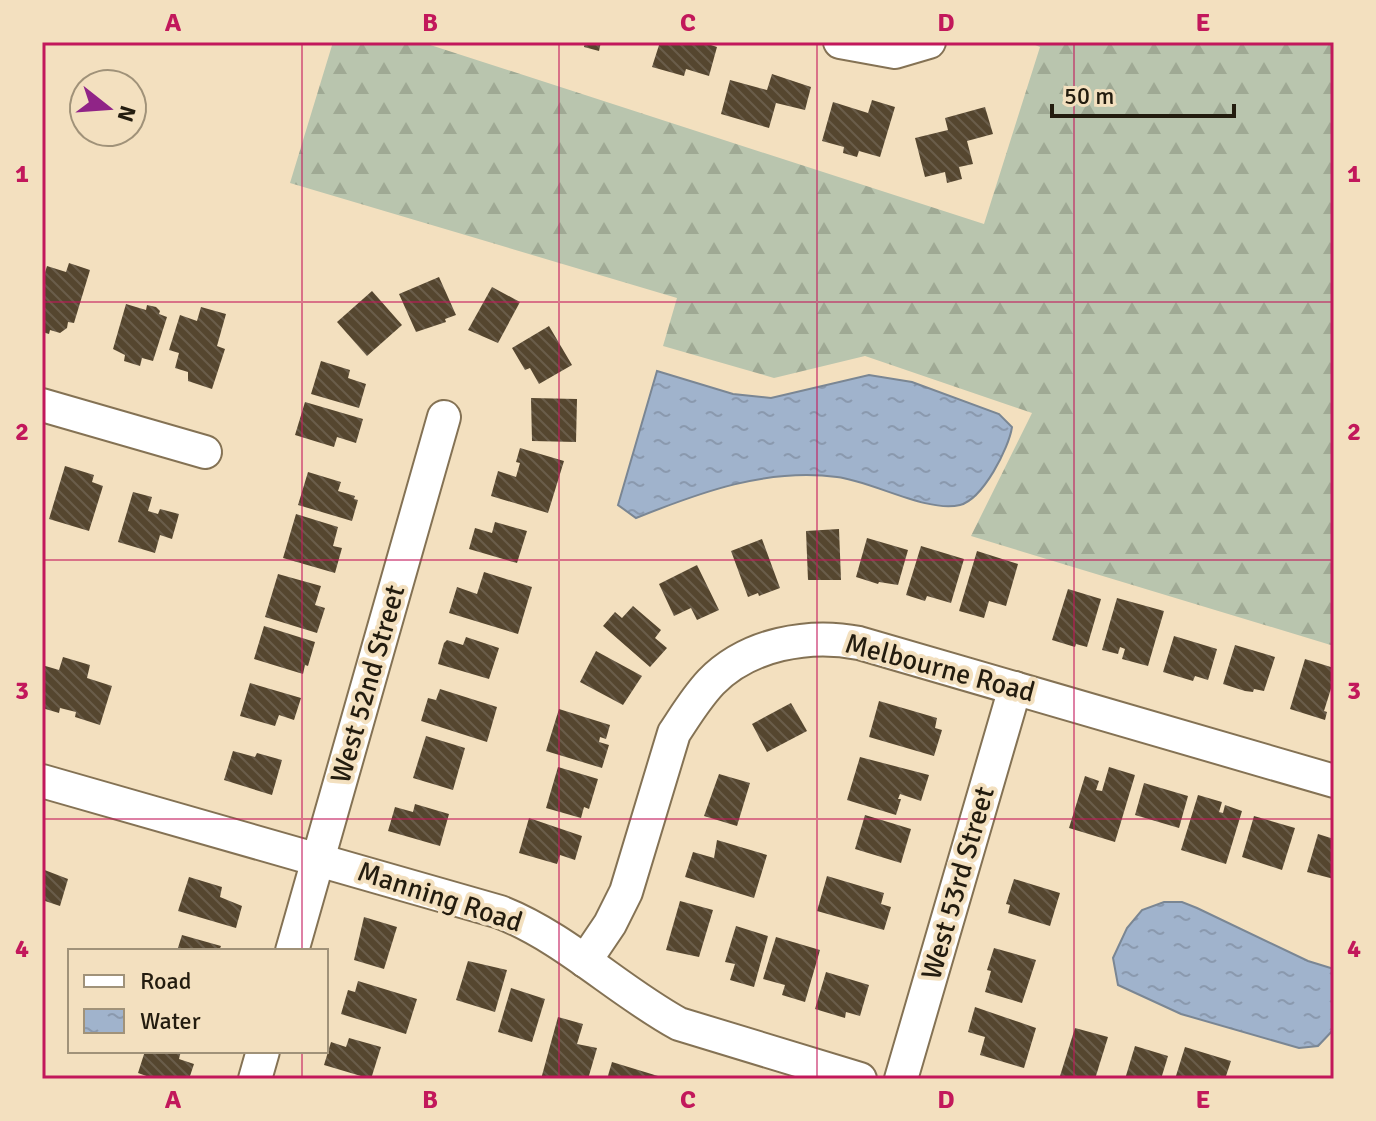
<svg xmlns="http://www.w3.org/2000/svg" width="1376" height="1121" viewBox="0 0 1376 1121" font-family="Signika,sans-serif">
<defs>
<pattern id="forest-firs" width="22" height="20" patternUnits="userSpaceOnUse" patternTransform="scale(2)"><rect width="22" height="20" fill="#b9c5ae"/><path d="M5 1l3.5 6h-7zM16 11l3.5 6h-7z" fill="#9fa994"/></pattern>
<pattern id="water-ripples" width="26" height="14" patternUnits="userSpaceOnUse" patternTransform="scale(2)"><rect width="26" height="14" fill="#a0b3cc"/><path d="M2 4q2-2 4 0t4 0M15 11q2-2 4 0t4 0" fill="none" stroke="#8a99ae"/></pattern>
<pattern id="building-back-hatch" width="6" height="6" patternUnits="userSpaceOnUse" patternTransform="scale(2)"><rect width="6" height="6" fill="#55462f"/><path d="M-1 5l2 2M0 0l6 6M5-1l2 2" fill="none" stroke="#6a5d4a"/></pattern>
</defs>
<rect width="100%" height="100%" fill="#f3e0bf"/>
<path fill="url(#forest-firs)" d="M333,42H421L984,224L1040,47L1028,42H1330L1334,45V646L971,536L1032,413L865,356L774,378L663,346L677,298L290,183Z"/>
<g fill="url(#water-ripples)" stroke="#7a8693" stroke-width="2">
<path d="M657,371L733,394L771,398L869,375L912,382L999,414L1012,427C1009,448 983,499 960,505C927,513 872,481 837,477C766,468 701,492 636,518L618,505Z"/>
<path d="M1164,902H1182L1197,908L1308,961L1334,969V1029L1318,1046L1299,1048L1181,1014L1118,985L1113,958L1127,928L1142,910Z"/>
</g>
<g fill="url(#building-back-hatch)">
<path d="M585,42H601L599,51L584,47Z"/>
<path d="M660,42H702L717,47L709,76L686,69L684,76L652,67Z"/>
<path d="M772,74L811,87L805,110L776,103L769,128L721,114L730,80L767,90Z"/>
<path d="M872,100L895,107L880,157L859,151L857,157L843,153L844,147L822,141L833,102L868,113Z"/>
<path d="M985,107L993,134L967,141L973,164L959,167L962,179L947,183L945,172L925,177L915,138L948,130L945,118Z"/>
<path d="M69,263L90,270L74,323L68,322L67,328L60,333L50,330L49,334L42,332V282L47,266L66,272Z"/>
<path d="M439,277L456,315L445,319L446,322L416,332L399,294Z"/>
<path d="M492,287L520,302L498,343L468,330Z"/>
<path d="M372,291L402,325L367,356L337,322Z"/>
<path d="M126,304L146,310L147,305L156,307L160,311L159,314L167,317L153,361L142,358L140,366L124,361L125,355L113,349Z"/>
<path d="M201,307L226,314L217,346L225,349L212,389L188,381V372L175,368L179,353L169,350L180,315L197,321Z"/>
<path d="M549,326L572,365L539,384L530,368L525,370L512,348Z"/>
<path d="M321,361L350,370L348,378L366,384L359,408L311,394Z"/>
<path d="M531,398L577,399L576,442L532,441Z"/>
<path d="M305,402L363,419L356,443L337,437L334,447L295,435Z"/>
<path d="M520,448L564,461L548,513L491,496L498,471L516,477L520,463L516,462Z"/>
<path d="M65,466L94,475L92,482L103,486L89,531L49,519Z"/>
<path d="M308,472L341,482L338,491L355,496L354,499L358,500L352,521L298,505Z"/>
<path d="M133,492L152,497L148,511L158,514L160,509L179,514L172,539L160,535L155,553L118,542Z"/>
<path d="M296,514L338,527L333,546L342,548L335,573L283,558Z"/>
<path d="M495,522L527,531L517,563L469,549L475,528L492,533Z"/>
<path d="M839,529L841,580H808L806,531Z"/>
<path d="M867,538L908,550L898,585L879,582L878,584L856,577Z"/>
<path d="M762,539L780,588L759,596L758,593L748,597L731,551Z"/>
<path d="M921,546L964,559L951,603L927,596L925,601L906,595Z"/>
<path d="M977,551L1018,564L1006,606L989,601L984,618L959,611Z"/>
<path d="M697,565L719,610L697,620L691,608L674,616L659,584Z"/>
<path d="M484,572L532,587L518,634L449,613L457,587L477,594Z"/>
<path d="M278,574L321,586L315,605L325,608L317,633L265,617Z"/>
<path d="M1068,589L1101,599L1087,647L1076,644L1075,647L1052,640Z"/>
<path d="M1117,598L1164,611L1148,666L1122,659L1125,649L1120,647L1118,654L1102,650Z"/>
<path d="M633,606L661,630L655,638L667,648L650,667L603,626L615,612L622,618Z"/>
<path d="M264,626L315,642L308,666L305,665L303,674L254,659Z"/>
<path d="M1174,636L1217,649L1208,680L1195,676L1193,681L1163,672Z"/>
<path d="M466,637L499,648L489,679L438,664L444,643L447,640L463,645Z"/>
<path d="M1235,645L1275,657L1264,691L1254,689L1253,692L1245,691L1223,684Z"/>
<path d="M596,651L642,676L623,705L580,682Z"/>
<path d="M63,657L90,665L87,678L112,686L100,725L75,717L76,712L60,708L59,713L42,708V665L59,670Z"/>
<path d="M1305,659L1334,668V679L1324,711L1327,712L1325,720L1290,709Z"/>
<path d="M250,683L301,698L294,720L279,715L275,726L240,716Z"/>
<path d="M440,689L497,707L487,742L421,721L428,698L436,700Z"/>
<path d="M879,701L937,718L935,728L942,730L934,756L869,737Z"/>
<path d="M791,703L807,731L767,752L752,724Z"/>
<path d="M559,709L610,725L606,739L600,737L599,742L609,745L602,768L546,751Z"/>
<path d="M426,736L465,748L453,790L413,778Z"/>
<path d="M233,751L255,757L257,753L282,760L272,795L224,780Z"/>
<path d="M860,757L929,775L921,801L900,794L898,799H901L896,815L847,800Z"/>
<path d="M558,767L598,779L589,809L584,807L581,818L546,808Z"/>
<path d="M1109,767L1135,775L1115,842L1069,828L1085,776L1099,781L1096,790L1102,791Z"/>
<path d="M719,774L750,783L737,826L704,816Z"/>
<path d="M1144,783L1188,796L1179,828L1135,815Z"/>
<path d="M1198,795L1222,802L1219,812L1223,813L1225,805L1242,811L1226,864L1181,850Z"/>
<path d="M415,804L449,814L440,846L388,831L395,807L413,812Z"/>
<path d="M865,815L911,829L901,863L855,849Z"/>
<path d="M1254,816L1295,828L1282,870L1242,857Z"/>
<path d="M529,818L582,836L575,860L560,855L557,864L519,853Z"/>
<path d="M1318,834L1334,839V879L1307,872Z"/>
<path d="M717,840L767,855L754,898L685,877L693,852L714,858Z"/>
<path d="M42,869L68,879L60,906L42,900Z"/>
<path d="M827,876L884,893L881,904L891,907L884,930L817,911Z"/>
<path d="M189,877L222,887L220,897L242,906L236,928L178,911Z"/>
<path d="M1014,879L1060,893L1050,926L1008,913L1010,905L1006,904Z"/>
<path d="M680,901L713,910L699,957L666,950Z"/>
<path d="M364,917L397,927L384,969L354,960Z"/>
<path d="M736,926L768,936L754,987L730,980L735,964L725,962Z"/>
<path d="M182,935L221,946L219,951H177Z"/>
<path d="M776,937L820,950L805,1002L782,995L785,985L763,979Z"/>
<path d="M994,948L1036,960L1022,1003L985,992L991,971L987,970Z"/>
<path d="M468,961L507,970L495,1012L456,1000Z"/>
<path d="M826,972L869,985L860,1016L846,1012L845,1018L815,1009Z"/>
<path d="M358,981L417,999L406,1034L341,1014L348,990L355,992Z"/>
<path d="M511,988L545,999L532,1042L498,1032Z"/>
<path d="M975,1007L1036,1028L1024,1068L980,1055L985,1037L968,1032Z"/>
<path d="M558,1017L583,1024L577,1044L597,1048L588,1079H541Z"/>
<path d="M1075,1028L1108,1037L1095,1079H1071L1060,1076Z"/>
<path d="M349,1038L381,1047L371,1079L324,1065L331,1042L346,1047Z"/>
<path d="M1135,1046L1168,1056L1161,1079H1125Z"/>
<path d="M1185,1047L1231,1061L1225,1079H1175Z"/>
<path d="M145,1051H181L179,1059L194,1064L189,1079H155L138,1073Z"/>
<path d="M612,1062L658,1076L657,1079H607Z"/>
</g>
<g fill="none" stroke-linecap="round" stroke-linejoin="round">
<g stroke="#847254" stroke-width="36">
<g id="minor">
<path d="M840,42L895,52L929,42"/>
<path d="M42,405L205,452"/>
<path d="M42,781L500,912C566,938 617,990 679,1024L860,1079"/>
<path d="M292,951L444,417"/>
<path d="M585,961L610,924L626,892L674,733C686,715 696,698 711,682C748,644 809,633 859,643L1334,781"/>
<path d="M255,1079L263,1051"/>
<path d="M901,1079L1015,688"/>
</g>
</g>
<use href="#minor" stroke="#fff" stroke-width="32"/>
</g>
<path fill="none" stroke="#c2185b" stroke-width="2" stroke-opacity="0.55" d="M302,42V951M559,42V1079M817,42V1079M1074,42V1079M42,302H1334M42,560H1334M42,819H1334M302,1051V1079"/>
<g text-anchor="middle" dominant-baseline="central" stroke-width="8" stroke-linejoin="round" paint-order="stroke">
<g font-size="28" fill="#231c0f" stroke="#f3e0bf">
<text transform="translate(940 668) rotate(15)">Melbourne Road</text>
<text transform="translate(368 684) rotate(-74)">West 52nd Street</text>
<text transform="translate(958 883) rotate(-74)">West 53rd Street</text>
<text transform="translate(440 897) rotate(18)">Manning Road</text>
</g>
</g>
<rect width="1376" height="1121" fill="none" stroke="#f3e0bf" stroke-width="88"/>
<rect x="68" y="949" width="260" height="104" fill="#f3e0bf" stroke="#a09279" stroke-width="2"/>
<rect x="84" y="975" width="40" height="12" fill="#ffffff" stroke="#a09279" stroke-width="2"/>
<text x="140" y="989" font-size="24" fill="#231c0f">Road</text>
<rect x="84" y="1009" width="40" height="24" fill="url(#water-ripples)" stroke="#a09279" stroke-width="2"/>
<text x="140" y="1029" font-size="24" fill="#231c0f">Water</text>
<g transform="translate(108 108) rotate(107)"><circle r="38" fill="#f3e0bf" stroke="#a09279" stroke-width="2"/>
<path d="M0-6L14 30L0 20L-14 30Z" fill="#902487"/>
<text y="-12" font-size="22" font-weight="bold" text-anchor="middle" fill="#231c0f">N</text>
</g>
<path d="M1052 104v12h182v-12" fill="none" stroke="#231c0f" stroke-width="4"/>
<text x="1064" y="104" font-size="24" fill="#231c0f" stroke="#f3e0bf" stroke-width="6" paint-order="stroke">50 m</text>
<rect x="44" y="44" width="1288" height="1033" fill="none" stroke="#c2185b" stroke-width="3"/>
<g font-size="26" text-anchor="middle" font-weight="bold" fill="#c2185b">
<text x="173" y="31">A</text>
<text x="430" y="31">B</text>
<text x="688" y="31">C</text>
<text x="946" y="31">D</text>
<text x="1203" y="31">E</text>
<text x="22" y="182">1</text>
<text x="1354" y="182">1</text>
<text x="22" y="440">2</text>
<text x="1354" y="440">2</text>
<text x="22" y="699">3</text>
<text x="1354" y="699">3</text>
<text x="22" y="957">4</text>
<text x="1354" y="957">4</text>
<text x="173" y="1108">A</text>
<text x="430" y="1108">B</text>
<text x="688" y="1108">C</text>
<text x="946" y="1108">D</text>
<text x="1203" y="1108">E</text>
</g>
</svg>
